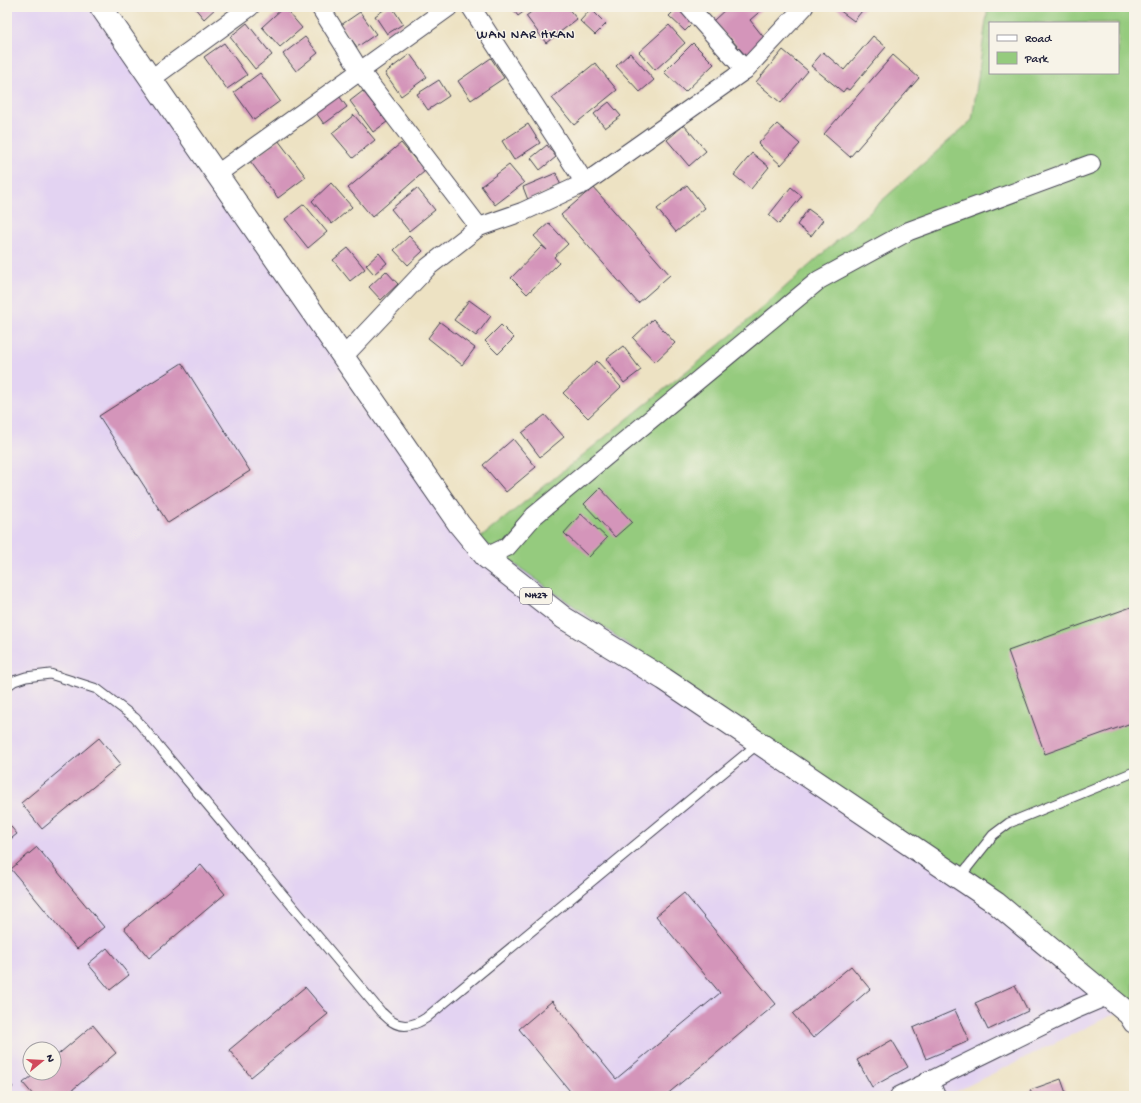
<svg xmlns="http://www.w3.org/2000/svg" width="1141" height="1103" viewBox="0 0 1141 1103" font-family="'Gochi Hand',sans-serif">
<rect width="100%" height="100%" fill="#f7f3e8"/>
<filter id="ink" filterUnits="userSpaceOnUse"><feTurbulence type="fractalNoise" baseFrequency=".025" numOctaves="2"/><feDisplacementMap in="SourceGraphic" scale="8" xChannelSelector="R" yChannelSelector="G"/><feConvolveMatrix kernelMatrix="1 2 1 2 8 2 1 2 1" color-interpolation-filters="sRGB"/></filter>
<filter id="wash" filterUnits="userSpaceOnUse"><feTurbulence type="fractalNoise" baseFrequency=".012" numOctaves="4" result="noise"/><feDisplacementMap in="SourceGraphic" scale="16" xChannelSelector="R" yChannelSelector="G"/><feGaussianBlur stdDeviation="0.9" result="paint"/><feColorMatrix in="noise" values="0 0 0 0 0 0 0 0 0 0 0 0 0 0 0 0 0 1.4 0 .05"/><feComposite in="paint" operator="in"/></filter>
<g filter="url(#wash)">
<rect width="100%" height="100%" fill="#ede2c3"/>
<path fill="#e3d3f2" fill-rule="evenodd" d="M7,7H90L388,435L479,539L1134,1003V1004L947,1096H7ZM30,1049H54V1073H30Z"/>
<path fill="#95cb7e" stroke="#5c765c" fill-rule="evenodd" d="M988,7H1134V1003L479,539L735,332L972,120ZM990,23H1118V73H990Z"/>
<g id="blocks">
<g fill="#d495ba">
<path d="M194,7H217L204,19Z"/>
<path d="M284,7L302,28L280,47L262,27Z"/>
<path d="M388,7H392L403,24L387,34L375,16Z"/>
<path d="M511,7H530L518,16Z"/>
<path d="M538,7H567L577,19L546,43L526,16Z"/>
<path d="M678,7L694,22L685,31L669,16Z"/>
<path d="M728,7H765L750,20L765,39L746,56L730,38L729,39L713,21Z"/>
<path d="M835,7H865L854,21Z"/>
<path d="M591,9L606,24L595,35L580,21Z"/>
<path d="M360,12L376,34L357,47L341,25Z"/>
<path d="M247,23L272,55L255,69L230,37Z"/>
<path d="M669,25L685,43L655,70L639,52Z"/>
<path d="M873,36L886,47L849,90L846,88L843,92L811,66L823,52L844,70Z"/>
<path d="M305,37L318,53L296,71L283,54Z"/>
<path d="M224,43L247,75L227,89L204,57Z"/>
<path d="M693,43L714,64L685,92L664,72Z"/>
<path d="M783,50L808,71L781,103L756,82Z"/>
<path d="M630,53L654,80L640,92L616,66Z"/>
<path d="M410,54L427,77L401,96L385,73Z"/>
<path d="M893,55L919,78L850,157L824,134Z"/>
<path d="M491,58L504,78L471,100L458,81Z"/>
<path d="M595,63L617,90L574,125L552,98Z"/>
<path d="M260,73L280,101L254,120L234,92Z"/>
<path d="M439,80L449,96L428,110L417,94Z"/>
<path d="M363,91L387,122L373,132L350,101Z"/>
<path d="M337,93L347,107L324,124L314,110Z"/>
<path d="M609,102L621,116L605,128L594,114Z"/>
<path d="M354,115L375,140L353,158L332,133Z"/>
<path d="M528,124L540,143L514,160L502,141Z"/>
<path d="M777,124L800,144L781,165L758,144Z"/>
<path d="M684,125L706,151L689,166L667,140Z"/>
<path d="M278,140L306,177L278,198L250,161Z"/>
<path d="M401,143L425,171L372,217L348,188Z"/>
<path d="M547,145L556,157L540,170L531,158Z"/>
<path d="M752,153L769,167L751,189L734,175Z"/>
<path d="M509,165L524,183L495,205L481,186Z"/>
<path d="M556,173L561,186L528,200L523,187Z"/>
<path d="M331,183L352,207L332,224L312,201Z"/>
<path d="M687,185L705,208L676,232L657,209Z"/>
<path d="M593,187L670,275L638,303L561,215Z"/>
<path d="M791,187L802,196L779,224L769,215Z"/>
<path d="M417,188L435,210L409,231L391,209Z"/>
<path d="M304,204L327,232L308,248L285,219Z"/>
<path d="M808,209L823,220L811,236L797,225Z"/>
<path d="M549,223L568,244L554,257L559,263L527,294L511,278L542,246L547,250L534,236Z"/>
<path d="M409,236L423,251L408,265L394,250Z"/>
<path d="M348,248L365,269L350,281L333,260Z"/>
<path d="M379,253L387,263L374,274L366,265Z"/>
<path d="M386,271L398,284L381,300L369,287Z"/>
<path d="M469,300L491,316L476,336L454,320Z"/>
<path d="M653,319L675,343L655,362L633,338Z"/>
<path d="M440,322L475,348L462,365L428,338Z"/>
<path d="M501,325L514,338L498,354L485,341Z"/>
<path d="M623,346L641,370L624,383L606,359Z"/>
<path d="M597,361L621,387L588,418L563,393Z"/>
<path d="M182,363L250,471L168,523L99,416Z"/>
<path d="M545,415L564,437L540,457L522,433Z"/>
<path d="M513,439L536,467L506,492L483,465Z"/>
<path d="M600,488L632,522L615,537L584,504Z"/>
<path d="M581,514L607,538L589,557L564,533Z"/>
<path d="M1134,606V722L1045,754L1008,651Z"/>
<path d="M99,738L121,764L42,829L21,803Z"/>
<path d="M7,822L17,834L7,842Z"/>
<path d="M37,847L104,927L77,949L11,869Z"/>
<path d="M201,865L225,894L149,958L124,928Z"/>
<path d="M684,893L776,1004L665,1096H574L519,1029L552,1001L616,1079L720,993L656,916Z"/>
<path d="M107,948L129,975L110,990L88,964Z"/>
<path d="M851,966L870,989L813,1038L793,1014Z"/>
<path d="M1015,985L1028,1011L988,1030L975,1003Z"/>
<path d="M305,987L328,1014L251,1077L229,1050Z"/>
<path d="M955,1010L969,1041L926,1059L913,1028Z"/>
<path d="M93,1025L116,1053L65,1096H34L23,1083L36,1073H54V1058Z"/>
<path d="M892,1040L908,1067L872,1087L857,1060Z"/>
<path d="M1061,1079L1067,1096H1033L1030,1090Z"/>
<path d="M7,1080L13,1087L7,1092Z"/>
</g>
</g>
</g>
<g filter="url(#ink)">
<use href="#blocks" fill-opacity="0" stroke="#403f4f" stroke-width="1"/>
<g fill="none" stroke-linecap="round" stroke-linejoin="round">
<g stroke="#403f4f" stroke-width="11">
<g id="service">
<path d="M7,686L14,681L26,677L50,674L97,689L135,718L381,1012C385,1015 389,1020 393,1022C404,1029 417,1024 426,1018L759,743"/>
<path d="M959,878L993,835L1009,823L1134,772"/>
</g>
</g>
<g stroke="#403f4f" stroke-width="20">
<g id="minor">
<path d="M320,7L360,71L479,227"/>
<path d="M471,7L585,183"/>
<path d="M689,7L745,70"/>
<path d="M151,79L250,7"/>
<path d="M217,174L449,7"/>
<path d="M343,357L428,267L479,227L522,212L585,183L745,70L804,7"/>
<path d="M486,557L507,547L534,516L819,280L909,231L1091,164"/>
<path d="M929,1080L936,1096"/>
<path d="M899,1096L1074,1010L1107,996"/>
</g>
</g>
<g stroke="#403f4f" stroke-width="24">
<path id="trunk" d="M101,7L459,524L486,557L564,618L664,679L996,903L1129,1014L1134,1022"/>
</g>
<use href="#service" stroke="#fff" stroke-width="9"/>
<use href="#minor" stroke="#fff" stroke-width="18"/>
<use href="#trunk" stroke="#fff" stroke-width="22"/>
</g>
</g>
<g text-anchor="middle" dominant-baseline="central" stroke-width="3" stroke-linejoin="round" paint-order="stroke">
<rect fill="#f7f3e8" stroke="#62616f" stroke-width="1" x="520" y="588" width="32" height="16" rx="3"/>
<g font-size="10" font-weight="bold" fill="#22223b">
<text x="536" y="596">NH27</text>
</g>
<g font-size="13" letter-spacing="1" fill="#22223b" stroke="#f7f3e8">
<text x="526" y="35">WAN NAR HKAN</text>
</g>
</g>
<rect width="1141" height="1103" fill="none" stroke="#f7f3e8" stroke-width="24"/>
<rect x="989" y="22" width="130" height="52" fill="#f7f3e8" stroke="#a29fa3"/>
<rect x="997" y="35" width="20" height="6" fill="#ffffff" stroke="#a29fa3"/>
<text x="1025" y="42" font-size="12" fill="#22223b">Road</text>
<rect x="997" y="52" width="20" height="12" fill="#95cb7e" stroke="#a29fa3"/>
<text x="1025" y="62" font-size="12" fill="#22223b">Park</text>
<g transform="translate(42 1061) rotate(72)"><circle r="19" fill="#f7f3e8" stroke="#a29fa3"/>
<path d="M0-3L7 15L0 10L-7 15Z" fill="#d1495b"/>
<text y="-6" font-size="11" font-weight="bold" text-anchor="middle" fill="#22223b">N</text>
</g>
</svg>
